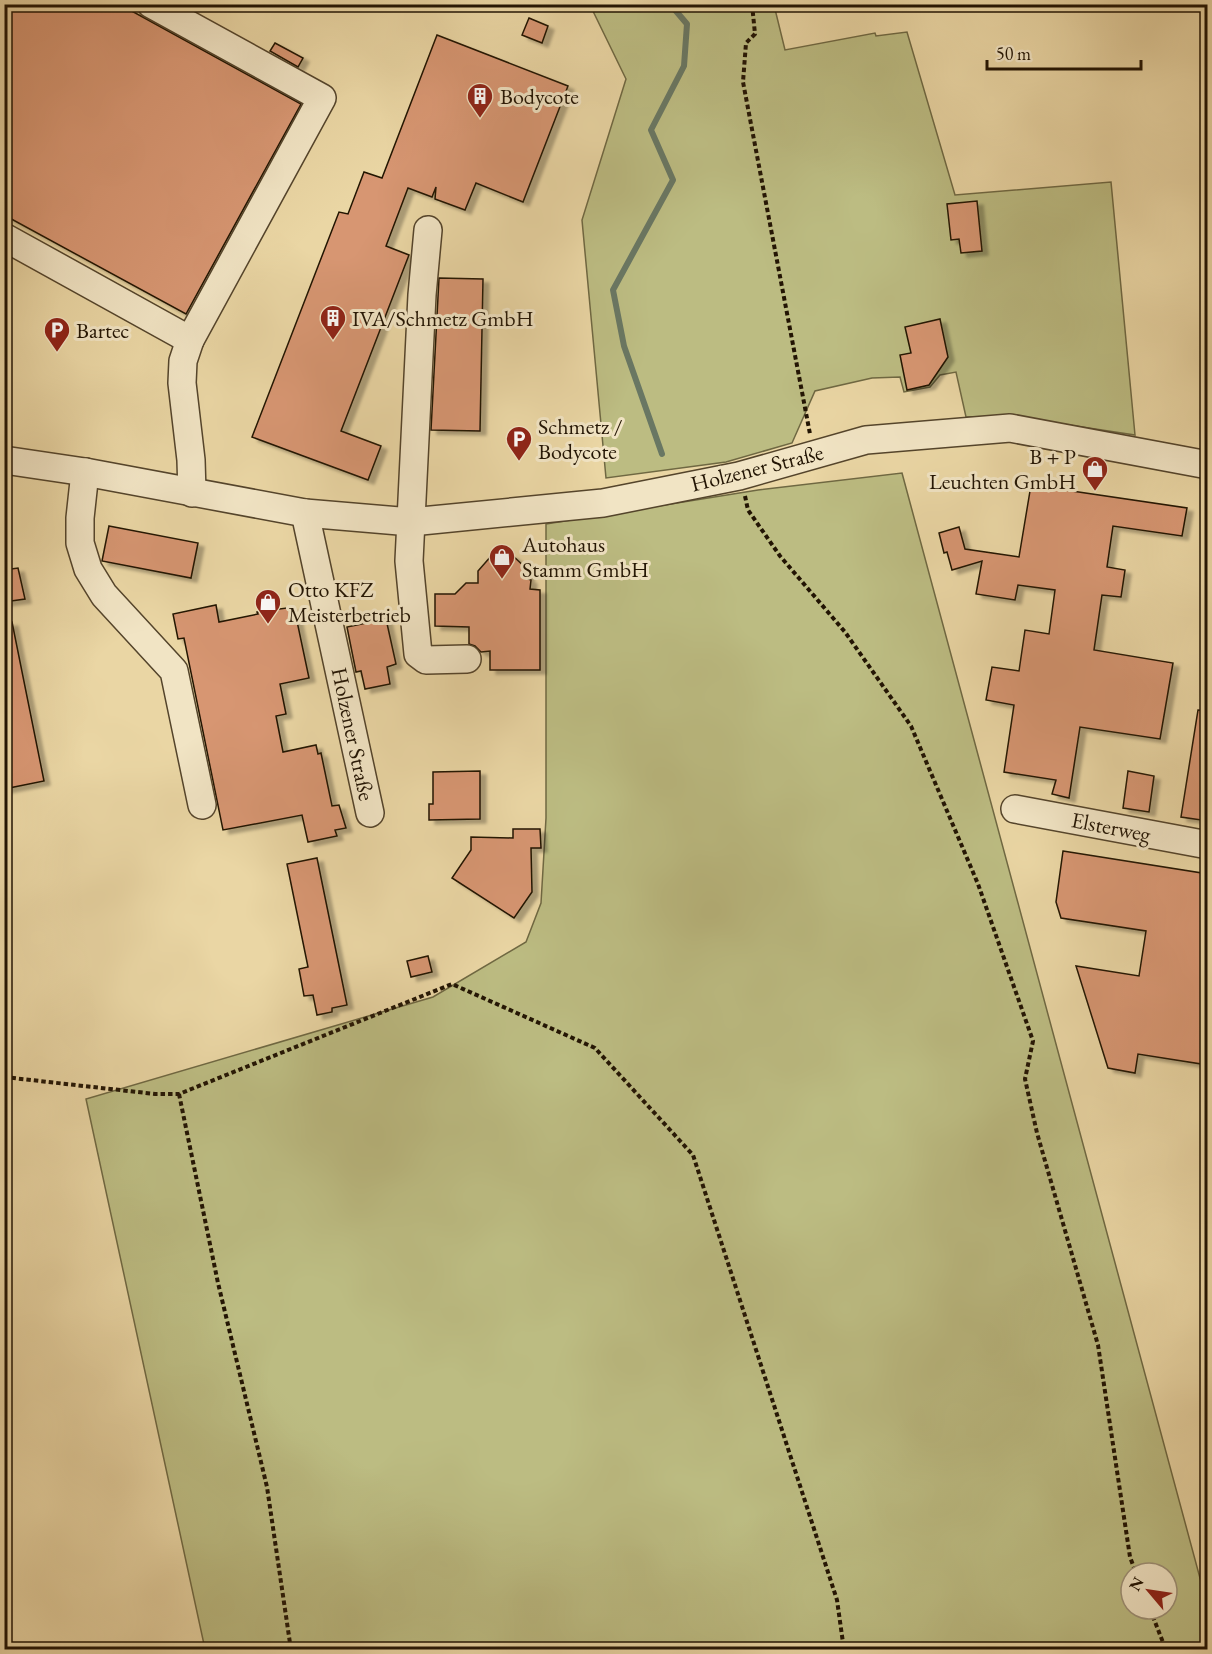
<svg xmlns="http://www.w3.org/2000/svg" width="1212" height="1654" viewBox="0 0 1212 1654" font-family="'EB Garamond',serif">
<defs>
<filter id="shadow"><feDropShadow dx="6" dy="4" stdDeviation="1.5" flood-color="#0004"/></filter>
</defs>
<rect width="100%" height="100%" fill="#ead6a4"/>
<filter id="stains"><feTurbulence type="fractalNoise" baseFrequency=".00333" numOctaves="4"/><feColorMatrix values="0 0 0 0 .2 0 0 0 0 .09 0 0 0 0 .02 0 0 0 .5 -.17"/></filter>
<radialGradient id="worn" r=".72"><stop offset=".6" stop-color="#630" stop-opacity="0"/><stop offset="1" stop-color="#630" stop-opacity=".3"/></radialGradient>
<g fill="#bcbc82" stroke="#6f6842" stroke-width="1.5" fill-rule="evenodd">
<path d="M590,5H774L785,50L875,33L876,36L907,32L955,195L1111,182L1135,435L1010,416L966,417L956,372L940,375L930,387L904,392L900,377L872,378L815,391L792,443L726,462L606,478L582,220L626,79Z"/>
<path d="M902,473L1207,1604V1649H205L86,1099L433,997L526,942L541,903L546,818V524L758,490ZM1131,1573H1167V1609H1131Z"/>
</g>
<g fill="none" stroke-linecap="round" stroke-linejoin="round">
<path stroke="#697763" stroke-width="6" d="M662,454L624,346L613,290L673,180L651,130L684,66L687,24L670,4"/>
</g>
<g fill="#d79672" stroke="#221403" stroke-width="1.5" filter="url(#shadow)">
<path d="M4,4H119L301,104L186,314L4,215Z"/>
<path d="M529,18L548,26L542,43L522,35Z"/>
<path d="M437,35L568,86L523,202L476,183L465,210L435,199L436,187L432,197L408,188L386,246L409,255L341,431L381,446L368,480L252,437L339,212L348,214L364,172L382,178Z"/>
<path d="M275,43L303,58L298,67L270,51Z"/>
<path d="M977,201L982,251L961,253L959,239L951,240L947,204Z"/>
<path d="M439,278L483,279L480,431L431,430Z"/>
<path d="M940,319L948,357L929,385L907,390L900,355L911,353L905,327Z"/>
<path d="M1031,485L1187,508L1182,536L1113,526L1107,567L1125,570L1121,597L1102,595L1094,650L1173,663L1160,739L1080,727L1069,798L1052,794L1056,780L1004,772L1014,705L986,700L992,667L1019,671L1025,630L1049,634L1055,590L1018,585L1015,600L976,594L982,561L952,570L947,552L944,553L939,533L959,527L965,549L1019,557Z"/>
<path d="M109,526L198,543L191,578L102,561Z"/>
<path d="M492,555H512L528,570V579L531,580L530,589L540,590V670H490V651L481,652L475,646L469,644V627L435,626V594H455L466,583H478V571Z"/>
<path d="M18,568L25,599L4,602V570Z"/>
<path d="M216,605L219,622L258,614L257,612L294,607L309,678L280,684L286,714L276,716L283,752L316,745L318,754L321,753L332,806L339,805L346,828L335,830L337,836L308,842L302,815L223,830L184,638L178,639L173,614Z"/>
<path d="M386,619L396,664L387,667L390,684L365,689L361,671L356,672L347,627Z"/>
<path d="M12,622L44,781L4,789V623Z"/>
<path d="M1198,710L1208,711V821L1181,817Z"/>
<path d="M480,771V819L429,820V804H433V772Z"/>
<path d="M1128,771L1154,776L1149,812L1123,808Z"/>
<path d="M513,829H540L541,848H531L532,892L514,918L452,878L471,850V837L513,838Z"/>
<path d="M1063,851L1208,874V888L1202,920L1208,921V1065L1138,1054L1135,1073L1108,1068L1076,966L1139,976L1146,931L1061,918L1056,902Z"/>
<path d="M317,858L347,1005L332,1008V1012L317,1015L313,995L304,996L299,969L308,967L287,864Z"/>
<path d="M428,956L432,972L411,977L407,961Z"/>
</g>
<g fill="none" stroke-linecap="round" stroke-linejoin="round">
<g stroke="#54442b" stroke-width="30">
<g id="minor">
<path d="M428,230L422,295L409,561L418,654L426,660L467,659"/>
<path d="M4,237L190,340L322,98L151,4"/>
<path d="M190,340L183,361L182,383L191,460L192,493"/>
<path d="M4,460L85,472L305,513L411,522L603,503L739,476L866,440L1010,428L1208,465"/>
<path d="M85,472L80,518V543L88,569L104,595L174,671L202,805"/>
<path d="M305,513L370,813"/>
<path d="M1015,809L1208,845"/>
</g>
</g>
<g stroke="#221403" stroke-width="4" stroke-dasharray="4.5 3" stroke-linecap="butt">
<path d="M752,4L755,34L746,43L743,82L810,434"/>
<path d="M745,496L748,510L780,556L845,632L911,726L978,884L1033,1041L1025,1079L1037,1133L1098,1345L1130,1557L1136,1573"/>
<path d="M4,1077L155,1094H179L452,984L595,1048L693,1155L837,1600L844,1650"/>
<path d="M179,1094L218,1283L267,1487L291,1650"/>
<path d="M1150,1609L1166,1650"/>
</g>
<use href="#minor" stroke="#f1e4c4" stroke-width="27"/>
</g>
<defs>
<g id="building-pin" transform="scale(1.35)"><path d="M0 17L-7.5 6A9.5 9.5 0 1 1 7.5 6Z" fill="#8f2418" stroke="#f1e4c4"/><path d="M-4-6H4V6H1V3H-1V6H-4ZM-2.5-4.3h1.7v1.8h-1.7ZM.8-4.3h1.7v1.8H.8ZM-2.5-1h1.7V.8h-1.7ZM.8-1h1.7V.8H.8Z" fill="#fff"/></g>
<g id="parking-pin" transform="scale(1.35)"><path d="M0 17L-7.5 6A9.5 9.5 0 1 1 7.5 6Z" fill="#8f2418" stroke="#f1e4c4"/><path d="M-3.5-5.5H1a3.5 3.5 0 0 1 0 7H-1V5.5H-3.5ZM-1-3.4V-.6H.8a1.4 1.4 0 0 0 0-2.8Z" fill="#fff"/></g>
<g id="shop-pin" transform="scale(1.35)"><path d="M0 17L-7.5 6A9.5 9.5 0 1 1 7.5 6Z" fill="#8f2418" stroke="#f1e4c4"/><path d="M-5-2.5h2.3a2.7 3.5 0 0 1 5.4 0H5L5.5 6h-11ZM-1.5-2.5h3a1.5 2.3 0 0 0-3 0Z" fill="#fff"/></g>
</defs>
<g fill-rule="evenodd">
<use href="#building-pin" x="480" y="96"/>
<use href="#building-pin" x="333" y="318"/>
<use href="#parking-pin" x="57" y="330"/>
<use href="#parking-pin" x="519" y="439"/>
<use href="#shop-pin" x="1095" y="469"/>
<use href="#shop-pin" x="502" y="557"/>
<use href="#shop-pin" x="268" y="602"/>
</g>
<g text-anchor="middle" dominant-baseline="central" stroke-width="6" stroke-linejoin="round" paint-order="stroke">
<g font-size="22" fill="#221403" stroke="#f1e4c4" text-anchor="start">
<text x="500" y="96">Bodycote</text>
<text x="352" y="318">IVA/Schmetz GmbH</text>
<text x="76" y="330">Bartec</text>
<text x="538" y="426">Schmetz /<tspan x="538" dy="25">Bodycote</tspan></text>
<text x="1076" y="456" text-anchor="end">B + P<tspan x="1076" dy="25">Leuchten GmbH</tspan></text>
<text x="522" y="544">Autohaus<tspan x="522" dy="25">Stamm GmbH</tspan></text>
<text x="288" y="589">Otto KFZ<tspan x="288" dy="25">Meisterbetrieb</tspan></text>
</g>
<g font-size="22" fill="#221403" stroke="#f1e4c4">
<text transform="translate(757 468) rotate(-14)">Holzener Straße</text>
<text transform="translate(353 734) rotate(78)">Holzener Straße</text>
<text transform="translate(1111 827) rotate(11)">Elsterweg</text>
</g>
</g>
<rect width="1212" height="1654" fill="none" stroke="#ead6a4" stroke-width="24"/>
<rect x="6" y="6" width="1200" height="1642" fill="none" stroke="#221403" stroke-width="3"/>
<rect x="12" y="12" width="1188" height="1630" fill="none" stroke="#221403" stroke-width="1.5"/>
<g transform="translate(1149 1591) rotate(299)"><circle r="28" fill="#f1e4c4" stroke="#9e9177" stroke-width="1.5"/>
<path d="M0-4.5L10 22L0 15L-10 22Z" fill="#8f2418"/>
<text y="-9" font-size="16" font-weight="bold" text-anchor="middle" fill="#221403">N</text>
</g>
<path d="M987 60v9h154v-9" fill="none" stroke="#221403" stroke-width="3"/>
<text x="996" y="60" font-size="18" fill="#221403" stroke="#f1e4c4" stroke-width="4.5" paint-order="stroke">50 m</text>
<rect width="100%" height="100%" filter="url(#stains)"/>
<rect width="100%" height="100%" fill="url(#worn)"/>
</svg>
